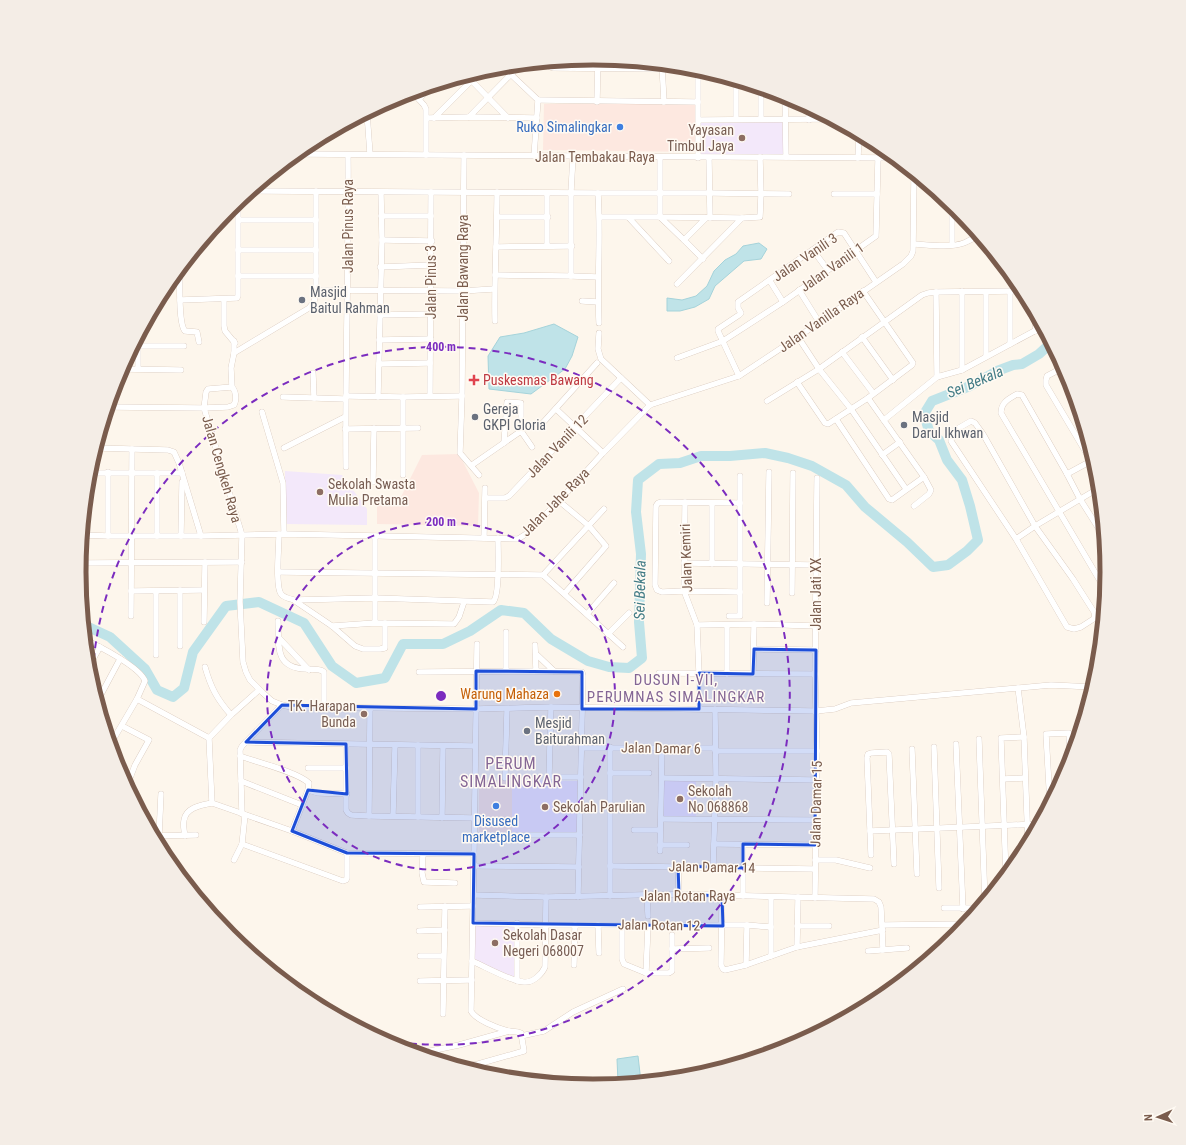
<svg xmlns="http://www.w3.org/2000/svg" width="1186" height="1145" viewBox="0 0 1186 1145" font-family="'Roboto Condensed',sans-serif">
<rect width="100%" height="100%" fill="#fdf6ec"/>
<g fill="#fde8e0">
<path d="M698,103L696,152L543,150L544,104Z"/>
<path d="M459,454L479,493L478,526L377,524V503H398L422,455Z"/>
<path d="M479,780H512V833L479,832Z"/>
</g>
<g fill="#f3e8fa">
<path d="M701,120L784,122L783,155L701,154Z"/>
<path d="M285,471L342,475L367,509V525L285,524Z"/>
<path d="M512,780L578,781L577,833H512Z"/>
<rect x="663" y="780" width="33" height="38"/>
<path d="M475,924H516V978L475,961Z"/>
</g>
<g fill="#bfe3e8" stroke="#a5d3da">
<path d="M759,243L767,249L761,259L744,261L715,286L709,299L695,307L680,311H667V298L682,300L696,296L707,286L714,271L725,260L736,254L743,246Z"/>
<path d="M554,324L578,337L572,356L565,369L531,394L489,389L488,356L500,337L524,333Z"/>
<path d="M638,1056L641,1082H618L617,1059Z"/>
</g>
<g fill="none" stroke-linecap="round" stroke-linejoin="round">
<path stroke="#bfe3e8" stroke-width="10" d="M84,625L110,637L145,669L157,690L173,697L184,688L193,652L226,606L259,602L304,623L332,666L356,683L385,678L403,644H443L470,631L501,610L524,613L551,639L588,661L609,667L629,668L642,658L639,622L641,554L636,512L638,480L659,464L680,463L701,456H730L765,453L788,458L812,466L846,485L865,507L907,542L933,567L948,565L967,551L978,540L970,506L962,480L947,460L939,440L929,431L924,414L932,401L970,386L997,371L1013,365L1022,364L1039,354L1051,343"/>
<g stroke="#d1beb0" stroke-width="6">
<g id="minor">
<path d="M545,63L550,67L553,68L662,69"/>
<path d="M662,65L664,102"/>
<path d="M503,67L538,100L534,156"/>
<path d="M571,68L572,60"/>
<path d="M467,76L508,118"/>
<path d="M736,81V119"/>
<path d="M412,92L424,105L426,109V155"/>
<path d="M785,96L786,157"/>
<path d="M419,99L432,86"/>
<path d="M538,100L698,102V69"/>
<path d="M597,102L598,58"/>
<path d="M367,113L370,154"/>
<path d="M359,117H368"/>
<path d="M469,117L520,65"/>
<path d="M427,118L469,117L537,118"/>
<path d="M434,118L472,80"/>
<path d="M761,119V88"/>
<path d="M699,120L831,119"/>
<path d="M809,120V108"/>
<path d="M296,154L895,158"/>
<path d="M464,155L462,396L460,453L479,475"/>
<path d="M660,157V217L742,218"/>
<path d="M698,158V102"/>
<path d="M709,158L710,218"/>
<path d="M858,158L859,134"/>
<path d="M251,191L598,193C601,236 597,279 599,323"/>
<path d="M598,193H710L789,194"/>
<path d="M834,194H877"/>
<path d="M381,216H431"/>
<path d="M497,217H548"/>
<path d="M600,217H660L684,240"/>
<path d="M629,218L669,261"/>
<path d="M239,220H316"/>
<path d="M382,240L432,241"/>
<path d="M914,244C930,245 949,248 964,243C969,241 974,238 978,235"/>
<path d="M952,245V205"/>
<path d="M547,246V193"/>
<path d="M496,247L572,246"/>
<path d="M238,250H316"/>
<path d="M813,250L827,269"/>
<path d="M703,259L684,240L706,218"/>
<path d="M380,267L431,265"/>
<path d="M180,268C180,281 178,323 185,331L197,332L199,342"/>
<path d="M495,275L571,276V192L573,156"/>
<path d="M238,276H316"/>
<path d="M571,276L598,277"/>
<path d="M770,281L783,302"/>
<path d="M677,284L742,218L760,217L761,194L760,157"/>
<path d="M316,290V191"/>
<path d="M799,290L819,322"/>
<path d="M962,291V370"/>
<path d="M936,292L937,377"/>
<path d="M986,292V356"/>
<path d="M1010,292V344"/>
<path d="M180,300L237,298L238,296V201"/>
<path d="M224,300V326L225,331L235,343"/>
<path d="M582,301L598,302"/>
<path d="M1035,313L1036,331"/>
<path d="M380,315L431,314"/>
<path d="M495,321C494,278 497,235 497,192"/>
<path d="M599,333L598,349L601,359L650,405"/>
<path d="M138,337V369"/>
<path d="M798,337L819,369L851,409L906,489"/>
<path d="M862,337L893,380"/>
<path d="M379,340L431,339"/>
<path d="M138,346H184"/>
<path d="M842,352L873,393"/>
<path d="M234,353L309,308L314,302L316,290L462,291L494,289"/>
<path d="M677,358L723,341L783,302L876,236L878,158"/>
<path d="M379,364L430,363"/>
<path d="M1064,367L1047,376L1046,380V385L1091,461L1094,459"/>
<path d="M121,369L181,370"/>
<path d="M313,373L314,398"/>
<path d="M739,376L718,331V329L739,315L741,313L738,308V302L838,232L844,233L876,282"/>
<path d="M797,382L825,423L828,424L868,398L912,365L913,363L863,291"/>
<path d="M232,387L208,389L206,392L204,408L242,535L240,602L243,662L246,672L250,680L263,693L272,701L282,705L291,707L476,709L551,707L816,711L835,709L851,703L1051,685L1093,687"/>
<path d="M346,396L403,397L462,396"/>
<path d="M430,396L431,192"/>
<path d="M283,397L345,399"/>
<path d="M378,397L382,240L381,192"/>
<path d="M403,397V475"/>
<path d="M868,398L924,477L931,490L929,494L914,506"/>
<path d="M767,401L819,369L922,295L928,293L936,292L1023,291"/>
<path d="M108,407L204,408L228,407L234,405C237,400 236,391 232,387L231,368L234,353V341"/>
<path d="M556,409L603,453"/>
<path d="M262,412L283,483L284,534"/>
<path d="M836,419L889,499L892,500L924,477"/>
<path d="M884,420L937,377L962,370L1042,327"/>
<path d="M539,427L597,363"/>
<path d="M345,429L418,428"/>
<path d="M504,443L507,402L521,403V431"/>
<path d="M96,448L168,450L174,452L179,463L201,536"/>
<path d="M284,448L345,417"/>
<path d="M882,455L900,442"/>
<path d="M1091,461L1067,474L1080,499L1104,537"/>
<path d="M472,465L521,431L532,447"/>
<path d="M346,467C345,363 349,259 348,155"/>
<path d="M108,472V536"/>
<path d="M88,473H182"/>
<path d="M1067,474L1022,395L1017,394C1009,399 1001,402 1001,413L1106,591"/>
<path d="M373,482L374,428"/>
<path d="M485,498H505L509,496L621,378"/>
<path d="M559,501L589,526L606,546L565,593"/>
<path d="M685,502L684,591L697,625L699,673V709"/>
<path d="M83,528V564"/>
<path d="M279,534C279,546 275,586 281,594C284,598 290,599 295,600L375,598L493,602C500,596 498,550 498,538"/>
<path d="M82,535L108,536H201L284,534L518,539L526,534L559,501L603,453L650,405L739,376L798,337L903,264L911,256L913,251L914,174"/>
<path d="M157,536V473"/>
<path d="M181,536L182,482"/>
<path d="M484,538L485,488"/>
<path d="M1016,539L951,441L952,432L971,421L975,423L983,434L1035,526L1073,579L1094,612L1095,618L1081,627L1074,629L1067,627L1016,539L1035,526L1099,488"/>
<path d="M79,563L242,562"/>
<path d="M684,563L816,565"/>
<path d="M712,564V503"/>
<path d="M278,572L543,575L604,509"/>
<path d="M543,575L623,647"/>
<path d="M180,590V646"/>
<path d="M131,591L204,590"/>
<path d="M740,592L684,591L662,592L657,590L655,585L656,506L658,503L661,502L740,503"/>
<path d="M792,593L793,473"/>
<path d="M295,601L332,626L355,646L363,649H380L385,648V623"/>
<path d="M767,603L769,472"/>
<path d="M587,614L614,583"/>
<path d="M131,616L132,449"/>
<path d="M729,616H740V476"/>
<path d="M278,621C279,645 274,668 306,669C312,670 319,668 324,672V708"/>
<path d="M204,622L205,562"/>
<path d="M375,623V536"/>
<path d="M697,625L754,624L816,626"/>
<path d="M332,626L375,623L454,624L459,617L464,602"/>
<path d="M608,634L629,613"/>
<path d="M279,638L309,670"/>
<path d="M85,640C99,646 140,667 145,681L137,699L110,745"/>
<path d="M535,645L536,671"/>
<path d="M754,649L816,650"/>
<path d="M536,654L554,671"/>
<path d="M156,655V591"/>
<path d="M205,667C211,688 217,699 231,715"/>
<path d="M88,668L100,647"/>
<path d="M506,671V632"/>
<path d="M419,672L536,671L582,672L583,676L578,897"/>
<path d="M659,673L815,674"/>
<path d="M727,674V625"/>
<path d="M753,674L754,624"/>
<path d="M1018,688L1024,737L1028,844"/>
<path d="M259,690L231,715L209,738L212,803L292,831L347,853L474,854"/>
<path d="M137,699L209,738"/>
<path d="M97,702L120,659"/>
<path d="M551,707L549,777H581"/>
<path d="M122,726L149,740L135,765L127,786"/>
<path d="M979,739L985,902"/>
<path d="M246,742L475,746"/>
<path d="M346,744V810L348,813L351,815L369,816L475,818"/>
<path d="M956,744L963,909"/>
<path d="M610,747V896"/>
<path d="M934,747L939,888"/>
<path d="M582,748H715"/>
<path d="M912,749L917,874"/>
<path d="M715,751H817"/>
<path d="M240,756C257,762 297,772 309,783L308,790L292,831"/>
<path d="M308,768H346"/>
<path d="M610,773H649"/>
<path d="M505,778L507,709"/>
<path d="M662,778L816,780"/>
<path d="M1003,779L1025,778"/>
<path d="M241,781L302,805"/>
<path d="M308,790L318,793L347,794"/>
<path d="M1050,804L1046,734L1069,733L1070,764"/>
<path d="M137,805V799"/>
<path d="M242,814L240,750L242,746L282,705"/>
<path d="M369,816L370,709"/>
<path d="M393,816L395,745"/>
<path d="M418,817V745"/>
<path d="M442,818L443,746"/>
<path d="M661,819L815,820"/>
<path d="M634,830H660"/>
<path d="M870,831L1039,824"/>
<path d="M474,835H580"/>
<path d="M153,836L196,835"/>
<path d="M159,836L161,794"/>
<path d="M185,836C184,831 183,825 184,820C186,807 202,805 212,803"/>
<path d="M242,844L343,881L346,880L347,878V853"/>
<path d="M714,844L815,845"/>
<path d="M743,844V896"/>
<path d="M660,845H687"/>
<path d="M660,851L662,748"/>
<path d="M423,854L422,873L424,882L455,883"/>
<path d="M871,855L867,758L868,754L871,753L887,752L889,754L894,864"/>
<path d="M234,860L242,844L245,815"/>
<path d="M815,860H836L870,868"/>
<path d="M474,866L579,867"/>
<path d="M610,866L815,869"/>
<path d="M678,866L679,894"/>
<path d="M713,868L716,778L715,709"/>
<path d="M1006,876L1001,738L1024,737"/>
<path d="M474,895L546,897L679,894L874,899L879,902L881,907L883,950"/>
<path d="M647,895L648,916"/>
<path d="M722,896L721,965L723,969L725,970L746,965L797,947L883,930"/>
<path d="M815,898L817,751L815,674L817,478"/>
<path d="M420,907L473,906"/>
<path d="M944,908H980"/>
<path d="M473,923L546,925H747L771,927"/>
<path d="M598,925L599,953"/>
<path d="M622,925V959L624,964L646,973H669L672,971V935"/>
<path d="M883,925L967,924"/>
<path d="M797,926H829"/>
<path d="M419,931L445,930"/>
<path d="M797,947L798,897"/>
<path d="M672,949L709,948"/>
<path d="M868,951L907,948"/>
<path d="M420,956H443"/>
<path d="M771,956V897"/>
<path d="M472,961C484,966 512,982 524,982C533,983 542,974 545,967L546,897"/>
<path d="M574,965L575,925"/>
<path d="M746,965L747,925"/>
<path d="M646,973L648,925"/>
<path d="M420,981L472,980"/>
<path d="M517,981V923"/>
<path d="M443,1014L445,906"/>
<path d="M521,1036L544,1031L573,1012L623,989"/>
<path d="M430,1051L459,1045L509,1031"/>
<path d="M460,1067L478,1064L524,1051L521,1033C516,1031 512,1032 508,1031C497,1028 476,1020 471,1011L474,854L477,644"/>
</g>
</g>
<use href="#minor" stroke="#fff" stroke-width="5.5"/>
</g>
<path fill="#1d4ed8" fill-opacity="0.2" stroke="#1d4ed8" stroke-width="3" stroke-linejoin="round" d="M754,649L816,650L815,845L743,844V868L678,866L679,894L722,896L723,926L473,923L474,854L347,853L292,831L308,790L347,794L346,744L246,742L282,705L476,709V671L582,672V709H699V673L753,674Z"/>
<g fill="none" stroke="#7b2cbf" stroke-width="2" stroke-dasharray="7 5">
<circle cx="441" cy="696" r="174"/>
<path d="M92 684A349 349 0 1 1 383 1040"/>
</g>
<g fill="#3f7fe0" stroke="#fffaf3" stroke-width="1.5">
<circle cx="620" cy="127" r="4"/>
<circle cx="496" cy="806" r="4"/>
</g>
<g fill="#8d6e63" stroke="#fffaf3" stroke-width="1.5">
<circle cx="742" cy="138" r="4"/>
<circle cx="320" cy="492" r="4"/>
<circle cx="364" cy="714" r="4"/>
<circle cx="680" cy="799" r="4"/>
<circle cx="545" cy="807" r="4"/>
<circle cx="495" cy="943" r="4"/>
</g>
<g fill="#6b7280" stroke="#fffaf3" stroke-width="1.5">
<circle cx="302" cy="300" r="4"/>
<circle cx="475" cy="417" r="4"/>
<circle cx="904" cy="425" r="4"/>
<circle cx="527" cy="731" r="4"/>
</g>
<path fill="#e0444e" stroke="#fffaf3" stroke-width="1.5" d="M472 374h4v4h4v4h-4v4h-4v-4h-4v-4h4z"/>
<circle fill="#e8710a" stroke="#fffaf3" stroke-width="1.5" cx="557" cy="694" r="4"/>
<g text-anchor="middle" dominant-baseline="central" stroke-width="3" stroke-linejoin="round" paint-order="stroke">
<g font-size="14" fill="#366cbe" stroke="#fffaf3" text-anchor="end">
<text x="612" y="127">Ruko Simalingkar</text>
<text x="496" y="821" text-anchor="middle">Disused<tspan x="496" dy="16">marketplace</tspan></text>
</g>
<g font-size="14" fill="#785e54" stroke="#fffaf3" text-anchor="start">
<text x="734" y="130" text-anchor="end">Yayasan<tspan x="734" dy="16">Timbul Jaya</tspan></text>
<text x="328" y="484">Sekolah Swasta<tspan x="328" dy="16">Mulia Pretama</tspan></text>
<text x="356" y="706" text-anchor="end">TK. Harapan<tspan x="356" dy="16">Bunda</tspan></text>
<text x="688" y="791">Sekolah<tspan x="688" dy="16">No 068868</tspan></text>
<text x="553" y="807">Sekolah Parulian</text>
<text x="503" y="935">Sekolah Dasar<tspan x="503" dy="16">Negeri 068007</tspan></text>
</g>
<g font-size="14" fill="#7a5c4d" stroke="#fffaf3">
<text x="595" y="157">Jalan Tembakau Raya</text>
<text transform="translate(348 226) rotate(-90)">Jalan Pinus Raya</text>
<text transform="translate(805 257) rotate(-34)">Jalan Vanili 3</text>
<text transform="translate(832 267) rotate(-35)">Jalan Vanili 1</text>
<text transform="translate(463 268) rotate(-90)">Jalan Bawang Raya</text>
<text transform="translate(431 282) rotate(-90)">Jalan Pinus 3</text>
<text transform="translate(821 320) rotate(-35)">Jalan Vanilla Raya</text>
<text transform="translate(557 446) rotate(-46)">Jalan Vanili 12</text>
<text transform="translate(222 469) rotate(74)">Jalan Cengkeh Raya</text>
<text transform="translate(555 502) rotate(-45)">Jalan Jahe Raya</text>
<text transform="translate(686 558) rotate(-92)">Jalan Kemiri</text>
<text transform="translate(816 594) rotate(-90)">Jalan Jati XX</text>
<text transform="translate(661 748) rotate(1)">Jalan Damar 6</text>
<text transform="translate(816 804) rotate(-89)">Jalan Damar 15</text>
<text transform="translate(712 867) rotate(1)">Jalan Damar 14</text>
<text x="688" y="896">Jalan Rotan Raya</text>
<text transform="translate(659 925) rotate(1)">Jalan Rotan 12</text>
</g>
<g font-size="14" fill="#5b616d" stroke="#fffaf3" text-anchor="start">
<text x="310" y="292">Masjid<tspan x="310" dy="16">Baitul Rahman</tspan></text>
<text x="483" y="409">Gereja<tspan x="483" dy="16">GKPI Gloria</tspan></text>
<text x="912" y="417">Masjid<tspan x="912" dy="16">Darul Ikhwan</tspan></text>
<text x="535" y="723">Mesjid<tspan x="535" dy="16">Baiturahman</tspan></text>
</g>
<g font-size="14" fill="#be3a42" stroke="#fffaf3" text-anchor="start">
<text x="483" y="380">Puskesmas Bawang</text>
</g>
<g font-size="14" fill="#c56008" stroke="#fffaf3" text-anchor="end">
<text x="549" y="694">Warung Mahaza</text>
</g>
<g font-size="15" font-style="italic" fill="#437c86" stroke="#fffaf3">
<text transform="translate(975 382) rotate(-23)">Sei Bekala</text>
<text transform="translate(640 590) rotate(-89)">Sei Bekala</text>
</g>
<g font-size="15" letter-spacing="1" fill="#846695" stroke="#fffaf3">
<text x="676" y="680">DUSUN I-VII,<tspan x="676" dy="17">PERUMNAS SIMALINGKAR</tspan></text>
</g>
<g font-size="16" letter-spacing="1" fill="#846695" stroke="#fffaf3">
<text x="511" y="763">PERUM<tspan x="511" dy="18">SIMALINGKAR</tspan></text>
</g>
</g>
<path d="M0 0H1186V1145H0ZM86 572a507 507 0 1 1 1014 0a507 507 0 1 1-1014 0Z" fill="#f4ede6" fill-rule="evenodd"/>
<path fill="none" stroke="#7a5c4d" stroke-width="5" d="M86 572a507 507 0 1 1 1014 0a507 507 0 1 1-1014 0Z"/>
<circle cx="441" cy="696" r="6" fill="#7b2cbf" stroke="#fffaf3" stroke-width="2"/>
<g font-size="12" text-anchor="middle" font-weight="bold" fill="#7b2cbf" stroke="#fffaf3" stroke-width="3" stroke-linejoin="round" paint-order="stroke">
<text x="441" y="351">400 m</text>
<text x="441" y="526">200 m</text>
</g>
<g transform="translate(1158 1117) rotate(267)" stroke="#fffaf3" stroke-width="3" paint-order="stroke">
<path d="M0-3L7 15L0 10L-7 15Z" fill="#7a5c4d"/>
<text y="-6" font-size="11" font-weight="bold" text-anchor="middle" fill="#7a5c4d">N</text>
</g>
</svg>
